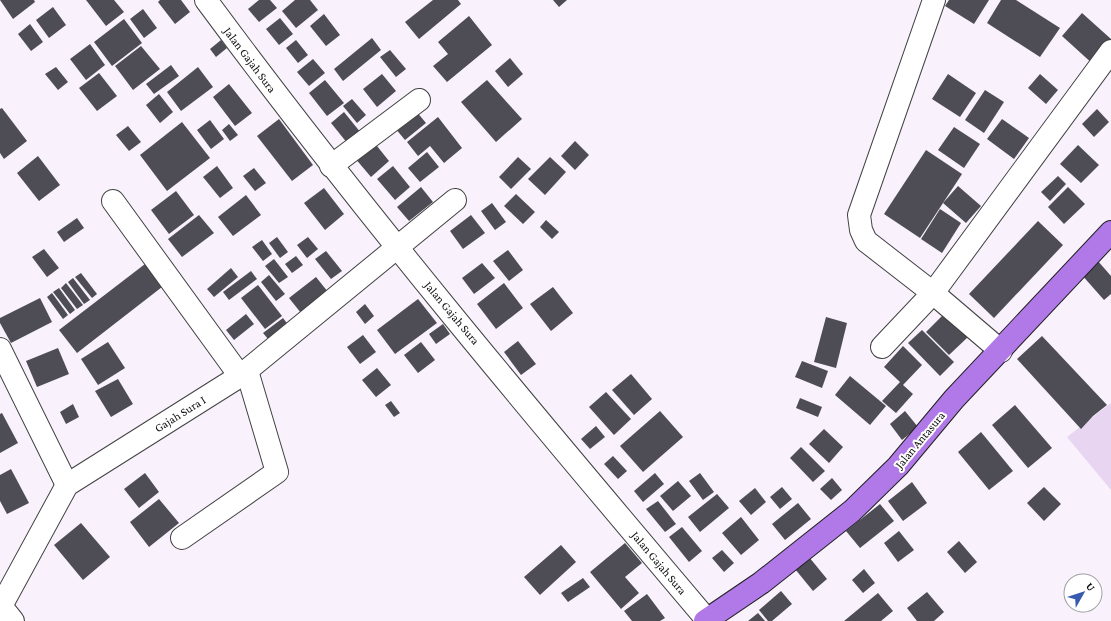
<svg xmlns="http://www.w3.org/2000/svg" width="1111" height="621" viewBox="0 0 1111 621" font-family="'Crimson Pro',serif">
<rect width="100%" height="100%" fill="#f9f2fd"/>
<path fill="#e8d5f1" d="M1111,403V490L1067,437Z"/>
<g fill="#4e4d56">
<path d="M0,0H34L35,2L13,19Z"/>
<path d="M86,0H114L124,12L106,26Z"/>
<path d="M160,0H181L190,12L175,24L158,2Z"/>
<path d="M259,0H270L277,8L259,22L248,9Z"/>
<path d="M295,0H310L318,10L296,28L282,11Z"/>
<path d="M433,0H458L461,4L419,39L405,22Z"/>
<path d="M553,0H567L559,7Z"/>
<path d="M949,0H989L974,24L945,6Z"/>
<path d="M1001,0H1016L1060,28L1040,57L987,23Z"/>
<path d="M53,7L66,25L49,38L36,20Z"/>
<path d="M143,9L157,28L144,38L130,19Z"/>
<path d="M1082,13L1111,39V46L1094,65L1062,36Z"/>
<path d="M324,14L340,35L326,46L310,26Z"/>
<path d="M469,16L492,45L447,82L433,66L448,54L438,42Z"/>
<path d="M280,18L293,34L279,45L266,29Z"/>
<path d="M124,19L142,43L112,66L94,42Z"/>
<path d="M30,24L43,42L31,51L18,34Z"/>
<path d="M372,38L381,50L343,81L334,69Z"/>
<path d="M221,40L227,48L216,57L210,49Z"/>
<path d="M296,40L308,55L298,63L286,48Z"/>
<path d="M90,44L105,65L86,80L70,59Z"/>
<path d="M141,46L160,69L133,90L115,66Z"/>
<path d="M390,50L406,69L396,77L380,57Z"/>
<path d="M510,58L523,74L508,87L495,71Z"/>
<path d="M313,59L325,73L309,86L297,72Z"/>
<path d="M171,65L179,76L154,94L146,84Z"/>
<path d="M56,67L68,82L58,90L45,74Z"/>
<path d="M198,67L213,87L181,111L167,92Z"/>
<path d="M99,73L117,96L97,111L79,88Z"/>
<path d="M382,74L396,91L377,107L363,89Z"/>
<path d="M948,74L976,93L960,117L932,99Z"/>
<path d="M1040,74L1058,90L1046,104L1028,88Z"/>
<path d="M325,80L344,103L327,116L309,93Z"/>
<path d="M487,80L522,119L496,142L461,102Z"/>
<path d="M229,84L252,113L235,126L213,97Z"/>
<path d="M985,90L1004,102L984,133L965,120Z"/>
<path d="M159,94L173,112L160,123L146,105Z"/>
<path d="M352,99L366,115L357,123L343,106Z"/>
<path d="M2,108L27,141L4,159L0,153V109Z"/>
<path d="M1097,109L1109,122L1094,137L1082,124Z"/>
<path d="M416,111L426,123L405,140L395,128Z"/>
<path d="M344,112L361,133L348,144L331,123Z"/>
<path d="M438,117L462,148L444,163L430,146L418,156L407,142Z"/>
<path d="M279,119L313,165L292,181L257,136Z"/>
<path d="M1002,119L1029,138L1014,159L987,139Z"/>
<path d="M210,120L224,139L211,149L197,130Z"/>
<path d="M182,122L210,158L167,191L140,155Z"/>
<path d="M229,124L238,135L230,141L222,130Z"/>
<path d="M128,126L141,142L129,151L116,135Z"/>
<path d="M954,127L980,144L964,168L938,150Z"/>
<path d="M373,141L389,161L371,177L354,157Z"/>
<path d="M575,141L589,155L575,170L561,156Z"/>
<path d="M1078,145L1099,165L1081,183L1060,164Z"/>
<path d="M926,150L962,174L920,238L884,214Z"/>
<path d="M427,152L439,167L420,182L408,168Z"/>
<path d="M38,156L60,185L39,201L17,173Z"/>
<path d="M518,157L531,169L511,189L499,177Z"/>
<path d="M550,157L566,172L545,195L528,179Z"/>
<path d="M217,166L233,188L220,198L203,177Z"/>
<path d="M393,166L410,187L395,200L377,179Z"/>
<path d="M254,168L266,183L255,191L243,176Z"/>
<path d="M1058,176L1066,184L1050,201L1041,192Z"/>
<path d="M958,186L981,206L966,223L943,203Z"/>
<path d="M421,187L433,202L409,221L397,207Z"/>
<path d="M1068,187L1085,204L1064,224L1048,207Z"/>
<path d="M324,188L344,214L325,230L304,203Z"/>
<path d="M176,191L194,215L169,234L151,210Z"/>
<path d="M516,194L535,212L523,224L504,206Z"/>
<path d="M246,195L261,215L233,236L218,217Z"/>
<path d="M492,203L506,222L495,230L481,211Z"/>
<path d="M940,209L961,223L942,253L921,239Z"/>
<path d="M199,215L214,233L182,257L168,239Z"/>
<path d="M471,215L485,233L463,249L450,231Z"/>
<path d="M77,218L84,228L64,242L57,232Z"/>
<path d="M546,220L559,232L552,239L540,227Z"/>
<path d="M1038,221L1063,245L994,318L969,294Z"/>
<path d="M277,237L288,252L280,258L269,243Z"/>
<path d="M308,237L318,249L307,258L297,245Z"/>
<path d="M262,240L272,254L263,261L252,247Z"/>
<path d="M44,249L59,268L47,277L32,257Z"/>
<path d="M508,250L523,270L509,281L493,261Z"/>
<path d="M326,251L342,271L331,279L315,259Z"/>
<path d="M296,256L303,265L292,273L285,264Z"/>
<path d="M274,259L288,277L279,283L265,266Z"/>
<path d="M1097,260L1111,276V294L1104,300L1081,274Z"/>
<path d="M482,263L495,278L474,294L462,278Z"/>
<path d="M145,264L162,287L77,353L59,330Z"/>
<path d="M231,268L238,277L214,297L207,289Z"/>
<path d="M251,271L257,279L229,300L223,292Z"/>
<path d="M81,273L97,294L92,298L75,277Z"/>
<path d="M269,275L285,294L276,301L261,282Z"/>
<path d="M316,277L328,292L301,313L289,298Z"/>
<path d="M73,278L90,300L84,304L68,282Z"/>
<path d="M66,283L83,305L77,309L61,288Z"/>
<path d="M504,283L523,308L496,329L477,304Z"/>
<path d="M258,285L282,316L265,329L241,298Z"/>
<path d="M553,287L573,313L551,331L530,304Z"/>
<path d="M59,288L75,310L70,314L53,292Z"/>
<path d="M52,293L68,315L63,319L47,297Z"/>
<path d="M40,298L52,322L11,343L0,323V318Z"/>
<path d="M418,299L437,323L395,354L377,330Z"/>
<path d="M365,304L374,316L365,324L356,312Z"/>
<path d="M945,313L968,337L949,355L926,332Z"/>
<path d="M246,314L254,324L234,340L226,330Z"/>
<path d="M826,317L847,323L836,368L814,362Z"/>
<path d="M283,318L293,331L274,346L263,333Z"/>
<path d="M443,324L450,334L436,344L429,334Z"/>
<path d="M922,330L954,362L940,376L908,343Z"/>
<path d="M363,335L376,352L360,364L347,347Z"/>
<path d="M1042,336L1107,405L1093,416L1081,429L1017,359Z"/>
<path d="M518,341L536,364L521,375L504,352Z"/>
<path d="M108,342L125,368L98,385L81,359Z"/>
<path d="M421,342L435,360L418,373L404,355Z"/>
<path d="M903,346L922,365L903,385L913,394L896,413L882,401L900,382L884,367Z"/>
<path d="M58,348L69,374L37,387L26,361Z"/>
<path d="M802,361L828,371L822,388L795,377Z"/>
<path d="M377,368L391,385L376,397L362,380Z"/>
<path d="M631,374L652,399L634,415L612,390Z"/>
<path d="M850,376L886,406L870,425L835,395Z"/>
<path d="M118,379L133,404L111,417L95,391Z"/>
<path d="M606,392L631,419L614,435L589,407Z"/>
<path d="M800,398L822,407L818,417L796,408Z"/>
<path d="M391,401L400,413L394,417L385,405Z"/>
<path d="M73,404L79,417L66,424L60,412Z"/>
<path d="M1015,405L1052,448L1028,468L992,425Z"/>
<path d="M660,411L683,437L643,472L620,446Z"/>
<path d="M905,411L918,427L902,440L890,424Z"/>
<path d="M2,413L18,443L0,453V414Z"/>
<path d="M596,426L605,437L590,449L581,439Z"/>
<path d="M824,429L843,447L829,463L809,444Z"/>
<path d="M981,432L1013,471L989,490L958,452Z"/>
<path d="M801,447L825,471L813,482L790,458Z"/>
<path d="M613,456L627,471L618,479L604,464Z"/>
<path d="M11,469L29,503L7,514L0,501V475Z"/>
<path d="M145,473L159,492L139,508L124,489Z"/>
<path d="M655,473L664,484L643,502L634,491Z"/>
<path d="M700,473L714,492L703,500L689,481Z"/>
<path d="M832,478L842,490L831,500L820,489Z"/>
<path d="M678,481L691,496L673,511L660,496Z"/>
<path d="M912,482L927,503L903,521L888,501Z"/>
<path d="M782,487L792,499L780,509L770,497Z"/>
<path d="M1044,487L1061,504L1044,521L1027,503Z"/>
<path d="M755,488L766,502L751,515L739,501Z"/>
<path d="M717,494L729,508L700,532L688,517Z"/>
<path d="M159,499L179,523L149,547L130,522Z"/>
<path d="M658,501L676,524L665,532L646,509Z"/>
<path d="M798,503L811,519L785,540L772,524Z"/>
<path d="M880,504L894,521L860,548L846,531Z"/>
<path d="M741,517L759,540L741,555L722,533Z"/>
<path d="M81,523L110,557L83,580L54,545Z"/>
<path d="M682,527L702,551L689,562L669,537Z"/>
<path d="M899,531L914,550L898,562L884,543Z"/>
<path d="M959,541L977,562L965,573L947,552Z"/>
<path d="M625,543L642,563L625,577L639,593L621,609L590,572Z"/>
<path d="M561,545L576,562L540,595L524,577Z"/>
<path d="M722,550L734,563L724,572L712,558Z"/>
<path d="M809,557L827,579L813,591L795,569Z"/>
<path d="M864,569L875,583L863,593L852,580Z"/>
<path d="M583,578L590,587L568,602L561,593Z"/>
<path d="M781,591L792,604L772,621H768L759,610Z"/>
<path d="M927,592L944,612L934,621H917L907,608Z"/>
<path d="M878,593L893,611L881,621H844Z"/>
<path d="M647,594L665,618L660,621H632L624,611Z"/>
<path d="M758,613L765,621H748Z"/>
</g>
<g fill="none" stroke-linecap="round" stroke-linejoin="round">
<g stroke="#424242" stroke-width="24">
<g id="minor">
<path d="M206,0C364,214 536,418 708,621"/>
<path d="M934,0L859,215L861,230L866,241L933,293L1001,351"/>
<path d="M331,166L419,100"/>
<path d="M113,201L240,376"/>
<path d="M882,347L933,293L1111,51"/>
<path d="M0,349L67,485"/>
<path d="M182,538L277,472L247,371"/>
<path d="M1,606L13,621"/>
<path d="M0,608L67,485L240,376L455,200"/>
</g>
</g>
<g stroke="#202020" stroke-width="24">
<path id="major" d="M705,621L761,583L852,511L898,466L954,399L1111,232"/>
</g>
<use href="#minor" stroke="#fff" stroke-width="22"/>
<use href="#major" stroke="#b178e8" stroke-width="22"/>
</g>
<g text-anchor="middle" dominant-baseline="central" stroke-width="4" stroke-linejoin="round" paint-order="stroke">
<g font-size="12" fill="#0f0f0f" stroke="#fff">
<text transform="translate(250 60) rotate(53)">Jalan Gajah Sura</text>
<text transform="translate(452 313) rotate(50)">Jalan Gajah Sura</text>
<text transform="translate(180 414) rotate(-32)">Gajah Sura I</text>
<text transform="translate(920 440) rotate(-50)">Jalan Antasura</text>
<text transform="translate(659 563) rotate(50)">Jalan Gajah Sura</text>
</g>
</g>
<g transform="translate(1083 593) rotate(51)"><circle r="19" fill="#ffffff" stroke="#9f9f9f"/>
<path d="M0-3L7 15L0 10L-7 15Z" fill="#375aae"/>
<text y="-6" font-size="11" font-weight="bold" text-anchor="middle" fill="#0f0f0f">U</text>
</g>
</svg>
